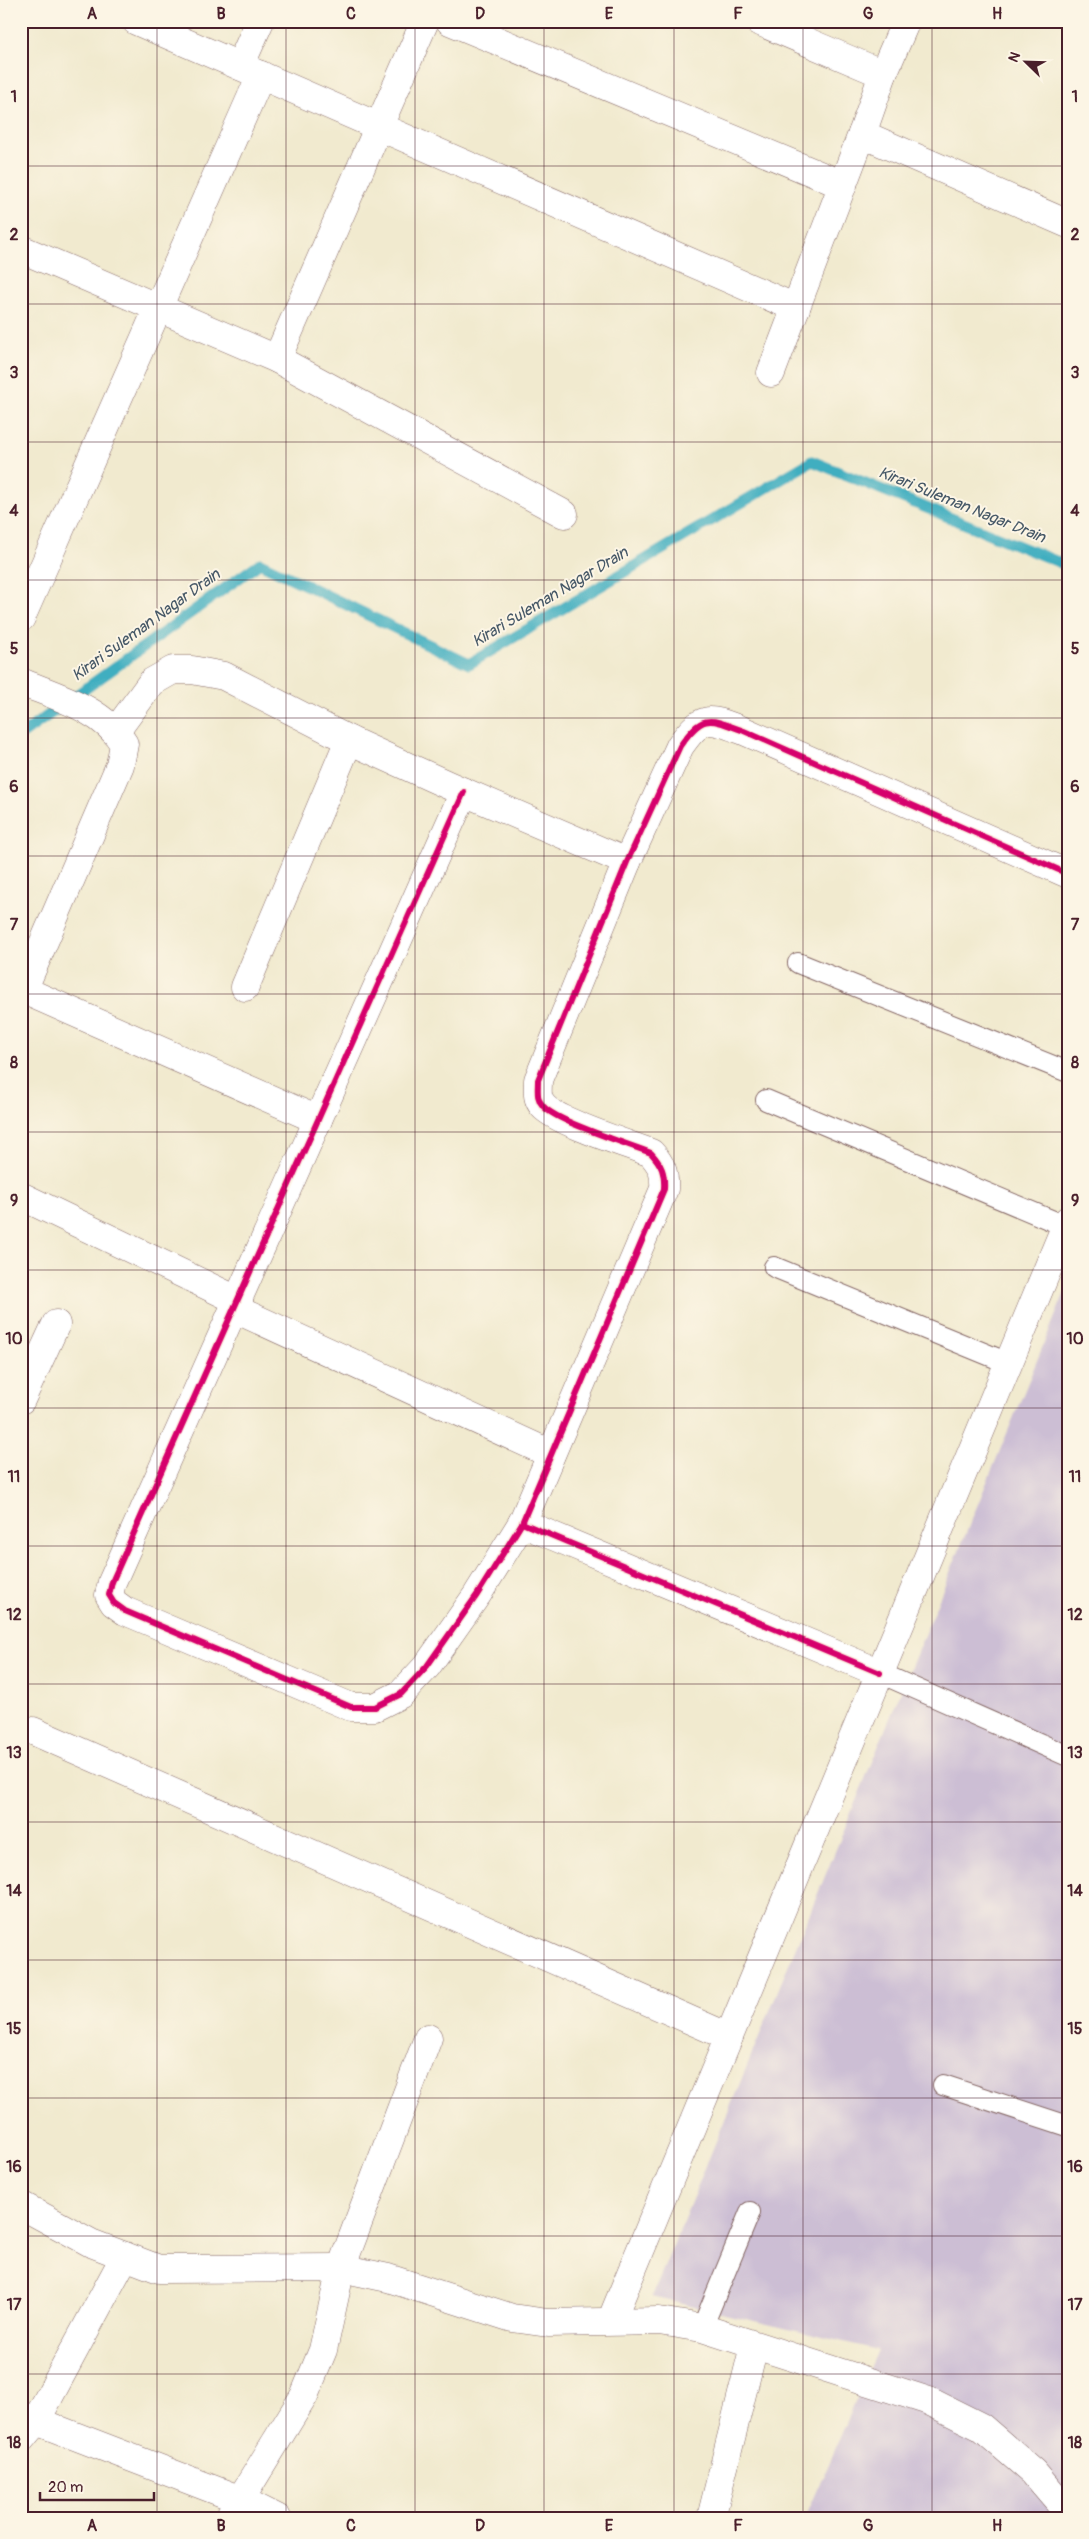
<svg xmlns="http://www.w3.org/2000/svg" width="1089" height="2539" viewBox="0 0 1089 2539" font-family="Pangolin,sans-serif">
<rect width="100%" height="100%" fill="#fcf5e5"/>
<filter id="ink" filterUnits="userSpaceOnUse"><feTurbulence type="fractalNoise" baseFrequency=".02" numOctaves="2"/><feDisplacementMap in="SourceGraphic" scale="10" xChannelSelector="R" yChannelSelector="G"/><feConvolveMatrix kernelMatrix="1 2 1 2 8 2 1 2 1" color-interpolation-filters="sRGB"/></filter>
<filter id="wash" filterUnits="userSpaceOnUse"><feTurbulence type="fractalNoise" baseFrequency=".0096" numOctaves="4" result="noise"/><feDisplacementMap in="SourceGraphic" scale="20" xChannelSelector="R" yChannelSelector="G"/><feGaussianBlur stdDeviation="1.12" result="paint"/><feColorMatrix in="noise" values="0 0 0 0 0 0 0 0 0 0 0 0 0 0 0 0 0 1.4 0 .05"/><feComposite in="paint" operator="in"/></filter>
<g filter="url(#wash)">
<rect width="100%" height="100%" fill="#f1eacf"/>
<path fill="#ccbed4" d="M1068,1285V2518H805L878,2350L652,2297Z"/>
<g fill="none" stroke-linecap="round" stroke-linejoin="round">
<path stroke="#41aec0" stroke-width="11" d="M21,735L260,563L469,664L812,461L1068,566"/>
</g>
</g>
<g filter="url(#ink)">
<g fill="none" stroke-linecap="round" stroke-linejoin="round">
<g stroke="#846664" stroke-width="22">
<g id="service">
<path d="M798,963L1068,1072"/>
<path d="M766,1100L1065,1226"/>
<path d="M774,1267L1008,1363"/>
<path d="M880,1673L1068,1756"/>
<path d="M943,2085L1068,2126"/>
<path d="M702,2328L750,2212"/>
</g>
</g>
<g stroke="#846664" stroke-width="29">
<g id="minor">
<path d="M136,21L796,308"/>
<path d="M450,21L843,185"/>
<path d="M758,21L883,74L862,134L1068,224"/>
<path d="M240,66L260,21"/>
<path d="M883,74L906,21"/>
<path d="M21,249L277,359L564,514"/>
<path d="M277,359L425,21"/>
<path d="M771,373L862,134"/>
<path d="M21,618L261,75"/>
<path d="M21,682C58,697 103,709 124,744L120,765L21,995"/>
<path d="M116,731L152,682L173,670H192L224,676L349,740L448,785L627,862"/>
<path d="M464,792L112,1582L109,1595L114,1603L125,1611L351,1707H375L401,1694L427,1666L477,1595L522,1523L880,1673"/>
<path d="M245,987L349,740"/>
<path d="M21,989L318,1120"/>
<path d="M21,1196L239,1301"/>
<path d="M235,1309L551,1454"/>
<path d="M21,1400L56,1324"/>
<path d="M522,1523L664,1189C665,1173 662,1165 651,1153C628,1144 557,1122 543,1106C536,1098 538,1091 538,1080L627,862L680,746C703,713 709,718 744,731L1068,874"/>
<path d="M33,1731L729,2037"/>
<path d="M21,2205L91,2243L159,2269L341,2268L388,2278L512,2318L548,2323L659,2321L702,2328L929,2401L981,2427L1033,2472L1068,2513"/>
<path d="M611,2321L1068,1220"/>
<path d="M36,2421L241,2500L277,2518"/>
<path d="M21,2439L36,2421L125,2256"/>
<path d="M229,2518L304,2396L323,2350L341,2268L428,2038"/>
<path d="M711,2518L754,2346"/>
</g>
</g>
<use href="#service" stroke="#fff" stroke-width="20"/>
<use href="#minor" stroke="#fff" stroke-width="28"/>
<g stroke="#fcf5e5" stroke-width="9">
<g id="cycleway">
<path d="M464,792L112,1582L109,1595L114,1603L125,1611L351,1707H375L401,1694L427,1666L477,1595L522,1523L880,1673"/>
<path d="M522,1523L664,1189C665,1173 662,1165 651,1153C628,1144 557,1122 543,1106C536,1098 538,1091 538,1080L627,862L680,746C703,713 709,718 744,731L1068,874"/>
</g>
</g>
<use href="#cycleway" stroke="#d6006c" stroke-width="6"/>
</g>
</g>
<path fill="none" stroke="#4a1f2b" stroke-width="1" stroke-opacity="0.55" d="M157,21V2518M286,21V2518M415,21V2518M544,21V2518M674,21V2518M803,21V2518M932,21V2518M21,166H1068M21,304H1068M21,442H1068M21,580H1068M21,718H1068M21,856H1068M21,994H1068M21,1132H1068M21,1270H1068M21,1408H1068M21,1546H1068M21,1684H1068M21,1822H1068M21,1960H1068M21,2098H1068M21,2236H1068M21,2374H1068"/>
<g text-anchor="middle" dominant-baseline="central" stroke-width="4" stroke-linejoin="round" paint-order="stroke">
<g font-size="16" font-style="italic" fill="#465867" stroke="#fcf5e5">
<text transform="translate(962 505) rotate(22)">Kirari Suleman Nagar Drain</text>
<text transform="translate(550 597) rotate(-31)">Kirari Suleman Nagar Drain</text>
<text transform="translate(146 625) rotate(-36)">Kirari Suleman Nagar Drain</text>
</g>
</g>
<rect width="1089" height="2539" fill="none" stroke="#fcf5e5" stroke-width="55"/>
<g transform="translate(1026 62) rotate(293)" stroke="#fcf5e5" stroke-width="4" paint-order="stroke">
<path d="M0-4L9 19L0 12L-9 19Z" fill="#4a1f2b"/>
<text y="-8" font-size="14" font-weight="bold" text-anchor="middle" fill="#4a1f2b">N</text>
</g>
<path d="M40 2492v8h114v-8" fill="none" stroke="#4a1f2b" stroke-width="2.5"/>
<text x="48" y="2492" font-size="15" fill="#4a1f2b" stroke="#fcf5e5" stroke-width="4" paint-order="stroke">20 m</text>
<rect x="28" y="28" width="1034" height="2484" fill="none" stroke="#4a1f2b" stroke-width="2"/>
<g font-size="16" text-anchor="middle" font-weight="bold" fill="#4a1f2b">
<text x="92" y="19">A</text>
<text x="221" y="19">B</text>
<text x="351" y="19">C</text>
<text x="480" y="19">D</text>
<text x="609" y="19">E</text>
<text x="738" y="19">F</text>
<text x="868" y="19">G</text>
<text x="997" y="19">H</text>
<text x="14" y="102">1</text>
<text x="1075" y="102">1</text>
<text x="14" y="240">2</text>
<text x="1075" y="240">2</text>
<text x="14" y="378">3</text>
<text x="1075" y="378">3</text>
<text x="14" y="516">4</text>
<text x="1075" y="516">4</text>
<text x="14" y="654">5</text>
<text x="1075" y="654">5</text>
<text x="14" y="792">6</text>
<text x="1075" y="792">6</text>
<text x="14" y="930">7</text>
<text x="1075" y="930">7</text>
<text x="14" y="1068">8</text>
<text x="1075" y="1068">8</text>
<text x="14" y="1206">9</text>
<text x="1075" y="1206">9</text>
<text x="14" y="1344">10</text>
<text x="1075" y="1344">10</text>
<text x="14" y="1482">11</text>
<text x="1075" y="1482">11</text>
<text x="14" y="1620">12</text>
<text x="1075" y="1620">12</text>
<text x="14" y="1758">13</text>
<text x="1075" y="1758">13</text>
<text x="14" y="1896">14</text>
<text x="1075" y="1896">14</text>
<text x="14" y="2034">15</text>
<text x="1075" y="2034">15</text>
<text x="14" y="2172">16</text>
<text x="1075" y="2172">16</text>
<text x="14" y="2310">17</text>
<text x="1075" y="2310">17</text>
<text x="14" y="2448">18</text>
<text x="1075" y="2448">18</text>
<text x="92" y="2531">A</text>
<text x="221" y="2531">B</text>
<text x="351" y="2531">C</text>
<text x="480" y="2531">D</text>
<text x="609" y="2531">E</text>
<text x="738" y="2531">F</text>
<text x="868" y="2531">G</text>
<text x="997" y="2531">H</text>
</g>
</svg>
